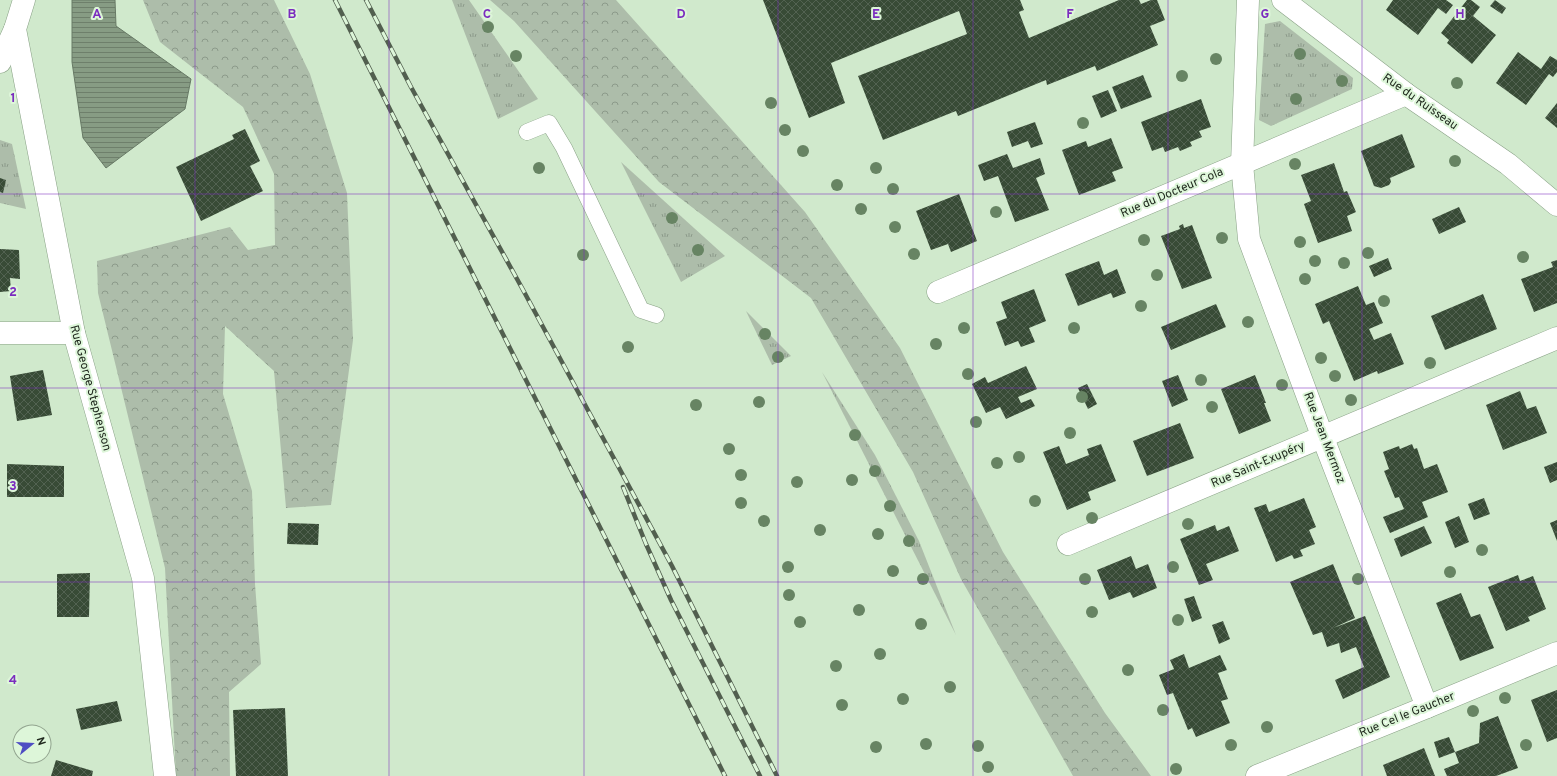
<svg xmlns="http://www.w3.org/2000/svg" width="1557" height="776" viewBox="0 0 1557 776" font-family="Overpass,sans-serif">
<defs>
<pattern id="grass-tufts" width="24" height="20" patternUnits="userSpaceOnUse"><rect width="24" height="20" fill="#adbdaa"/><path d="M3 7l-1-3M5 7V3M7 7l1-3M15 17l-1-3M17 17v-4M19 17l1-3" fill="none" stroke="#8c9a8a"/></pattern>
<pattern id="forest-crowns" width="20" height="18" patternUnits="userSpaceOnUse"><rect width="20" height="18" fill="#adbdaa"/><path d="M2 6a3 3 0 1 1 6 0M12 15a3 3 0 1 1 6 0" fill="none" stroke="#8c9a8a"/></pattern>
<pattern id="water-rules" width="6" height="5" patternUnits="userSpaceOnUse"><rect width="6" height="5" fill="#879c84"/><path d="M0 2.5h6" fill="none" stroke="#6e7f6b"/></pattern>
<pattern id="building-cross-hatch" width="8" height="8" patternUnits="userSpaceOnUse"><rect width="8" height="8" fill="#384b36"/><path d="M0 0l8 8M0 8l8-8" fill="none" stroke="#526251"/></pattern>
</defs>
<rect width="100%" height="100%" fill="#d0e9cc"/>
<g fill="url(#grass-tufts)">
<path d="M452,0H469L538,99L498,119Z"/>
<path d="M1280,21L1353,78L1352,89L1271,126L1259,120L1265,24Z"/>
<path d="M0,140L12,144L26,209L0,203Z"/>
<path d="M621,162L725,256L681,282Z"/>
<path d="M746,311L791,356L772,365Z"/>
<path d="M822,372L875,455L919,541L956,635Z"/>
</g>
<g fill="url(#forest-crowns)">
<path d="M143,0H274L310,74L347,193L353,340L331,505L286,508L274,371L225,326L223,394L252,491L255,584L261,664L229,692L230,776H176L165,568L98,293L97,261L230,227L248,250L275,245L274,174L243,107L160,42Z"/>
<path d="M490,0H616L805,212L900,348L1003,552L1105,713L1151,776H1073L961,579L913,472L811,298L659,182L514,21Z"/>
</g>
<path fill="url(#water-rules)" stroke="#687a66" d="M72,0H115L116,26L191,79L185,109L106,168L83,138L72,62Z"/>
<g fill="url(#building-cross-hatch)">
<path d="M763,0H1020L1024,10L1019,12L1029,38L1119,0H1139L1141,4L1151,0H1157L1165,20L1150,26L1158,45L1097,71L1095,66L1047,85L1046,80L958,116L956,111L883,140L858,76L967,34L959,11L831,63L845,103L809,118Z"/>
<path d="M1393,0H1446L1453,5L1446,14L1438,8L1418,35L1386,10Z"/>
<path d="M1467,0H1471L1480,7L1473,16L1496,35L1472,64L1447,43L1449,40L1441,33Z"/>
<path d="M1495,0L1506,8L1502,14L1490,6Z"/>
<path d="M1518,52L1541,69L1550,56L1557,60V72L1553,77L1549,74L1526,105L1496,83Z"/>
<path d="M1143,75L1152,97L1121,109L1112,87Z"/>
<path d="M1108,90L1117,111L1101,118L1092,96Z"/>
<path d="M1201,99L1211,127L1199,131L1202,137L1190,142L1192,146L1180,151L1178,147L1165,152L1163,147L1152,151L1141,122Z"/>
<path d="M1557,103V128L1545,118Z"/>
<path d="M1035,122L1043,144L1031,148L1028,141L1012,147L1007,132Z"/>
<path d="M245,129L260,161L250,166L263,191L201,221L176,167L234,139L232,135Z"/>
<path d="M1402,134L1415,167L1390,178L1391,182L1389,185L1381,188L1374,186L1361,151Z"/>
<path d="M1111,138L1123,168L1112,172L1116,181L1079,195L1062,150L1086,141L1088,147Z"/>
<path d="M1007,154L1013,168L1040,158L1045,174L1036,178L1049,210L1015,222L998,176L984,181L978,165Z"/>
<path d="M1334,163L1344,192L1347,191L1356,212L1347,216L1352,231L1318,243L1304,204L1311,201L1301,175Z"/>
<path d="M0,178L6,180L3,193L0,192Z"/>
<path d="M959,194L977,241L951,252L948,244L931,250L916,211Z"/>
<path d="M1459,207L1466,222L1439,234L1432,219Z"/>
<path d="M1183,224L1184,228L1192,225L1212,278L1182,289L1161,236L1180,229L1179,226Z"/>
<path d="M0,249L19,250L20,279L10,278L11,291L0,292Z"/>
<path d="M1388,258L1392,269L1374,277L1369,266Z"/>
<path d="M1557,260V303L1534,312L1521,279L1553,267L1551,262Z"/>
<path d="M1099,261L1104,275L1117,269L1126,293L1113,298L1111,293L1078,306L1065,274Z"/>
<path d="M1358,286L1366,305L1374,302L1383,323L1369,329L1374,340L1391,333L1404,364L1378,374L1377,371L1354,381L1329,321L1323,324L1315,304Z"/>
<path d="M1034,289L1046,321L1029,328L1035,342L1021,347L1018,341L1005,346L996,322L1007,318L1001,302Z"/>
<path d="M1483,294L1497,329L1445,350L1431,316Z"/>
<path d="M1216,304L1226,327L1171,350L1161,327Z"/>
<path d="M1026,366L1037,389L1018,397L1021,403L1031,399L1035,406L1006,419L1000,407L986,413L972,384L985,377L988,383Z"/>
<path d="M43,370L52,415L17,421L10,376Z"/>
<path d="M1178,375L1188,400L1172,407L1162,381Z"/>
<path d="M1255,375L1266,403H1264L1271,421L1239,434L1221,389Z"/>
<path d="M1087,384L1097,404L1088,409L1078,388Z"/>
<path d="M1520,391L1527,409L1536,406L1547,433L1503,450L1486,405Z"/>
<path d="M1180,423L1194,458L1147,476L1133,441Z"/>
<path d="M1101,444L1116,481L1088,492L1091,500L1067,510L1043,452L1059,446L1066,464L1089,455L1087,449Z"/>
<path d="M1412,444L1414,449L1417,448L1424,469L1437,464L1448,492L1422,502L1428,517L1390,533L1383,517L1404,509L1399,497L1395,498L1384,471L1389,469L1383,452L1399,446L1400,449Z"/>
<path d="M1557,462V480L1550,483L1544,467Z"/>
<path d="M7,464L64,466V497H7Z"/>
<path d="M1304,498L1316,527L1309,530L1315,544L1300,550L1303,556L1294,559L1292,555L1276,562L1254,508L1266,504L1269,512Z"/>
<path d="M1484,498L1490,514L1474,520L1468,504Z"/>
<path d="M1459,516L1469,542L1455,548L1445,522Z"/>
<path d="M1557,520V541L1550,523Z"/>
<path d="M288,523L319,524L318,545L287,544Z"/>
<path d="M1215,525L1217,531L1229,526L1239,551L1206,564L1213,580L1199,585L1180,539Z"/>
<path d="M1424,526L1432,543L1401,557L1394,539Z"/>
<path d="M1131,556L1136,569L1148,564L1157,588L1133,598L1130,592L1109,600L1097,570Z"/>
<path d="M1333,564L1355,618L1333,628L1365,616L1390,677L1343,699L1335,680L1364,667L1356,647L1341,653L1339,643L1327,647L1322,632L1313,635L1290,582Z"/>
<path d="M90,573L89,617H57V574Z"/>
<path d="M1518,575L1520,581L1533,576L1546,609L1528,617L1530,621L1506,631L1488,587Z"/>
<path d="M1461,593L1471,617L1480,614L1494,648L1460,661L1436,603Z"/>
<path d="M1194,596L1202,618L1192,622L1184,599Z"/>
<path d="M1223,621L1230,639L1219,644L1212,625Z"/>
<path d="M1184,654L1189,668L1220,655L1227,670L1218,673L1228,699L1221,701L1230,723L1196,737L1192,728L1188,730L1173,693L1167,695L1159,675L1174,669L1170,660Z"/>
<path d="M1557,690V738L1547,742L1531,700Z"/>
<path d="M117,701L122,721L81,730L76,709Z"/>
<path d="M285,708L288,776H236L233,710Z"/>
<path d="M1498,716L1518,768L1496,776H1447L1444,769L1459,763L1455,752L1479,743L1480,723Z"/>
<path d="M1449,737L1455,752L1439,758L1434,742Z"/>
<path d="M1424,748L1435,776H1387L1383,765Z"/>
<path d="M56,760L93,771L92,776H51Z"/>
</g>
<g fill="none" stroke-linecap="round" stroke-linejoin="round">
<g stroke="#89a186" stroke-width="17">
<path id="lane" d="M527,132L549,123L564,148L641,310L656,315"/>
</g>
<g stroke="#89a186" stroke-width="23">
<g id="street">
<path d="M24,0L15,29L74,333L143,578L165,776"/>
<path d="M1248,0L1242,164L1249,239L1323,438L1427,707"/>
<path d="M1283,0L1406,94L1508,164L1557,205"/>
<path d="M0,62L15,29"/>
<path d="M938,292L1406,94"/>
<path d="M0,333H74"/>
<path d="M1068,544L1557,338"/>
<path d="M1257,776L1427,707L1557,653"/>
</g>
</g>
<use href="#lane" stroke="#fff" stroke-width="16"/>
<use href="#street" stroke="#fff" stroke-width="22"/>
<g stroke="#525f4f" stroke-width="4.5">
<g id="rail">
<path d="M335,0L725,776"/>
<path d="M366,0L411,87L522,288L672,566L777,776"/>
<path d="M623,487L646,544L671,600L760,776"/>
</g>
</g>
<use href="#rail" stroke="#ddf6d9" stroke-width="3" stroke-dasharray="9" stroke-linecap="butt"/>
</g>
<g fill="#678463">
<circle cx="488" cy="27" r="6"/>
<circle cx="1300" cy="54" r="6"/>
<circle cx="516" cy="56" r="6"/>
<circle cx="1216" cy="59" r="6"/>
<circle cx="1182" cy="76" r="6"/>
<circle cx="1342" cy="81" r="6"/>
<circle cx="1457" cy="83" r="6"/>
<circle cx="1296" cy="99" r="6"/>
<circle cx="771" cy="103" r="6"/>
<circle cx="1083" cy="123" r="6"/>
<circle cx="785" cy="130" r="6"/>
<circle cx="803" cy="151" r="6"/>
<circle cx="1455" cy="161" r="6"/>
<circle cx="1295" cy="164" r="6"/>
<circle cx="539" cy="168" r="6"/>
<circle cx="876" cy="168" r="6"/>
<circle cx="837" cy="185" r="6"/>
<circle cx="893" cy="189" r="6"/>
<circle cx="861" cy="209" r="6"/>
<circle cx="996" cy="212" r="6"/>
<circle cx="672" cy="218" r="6"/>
<circle cx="895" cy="227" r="6"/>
<circle cx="1222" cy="238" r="6"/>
<circle cx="1144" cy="240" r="6"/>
<circle cx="1300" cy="242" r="6"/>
<circle cx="698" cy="250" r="6"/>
<circle cx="1368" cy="253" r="6"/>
<circle cx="914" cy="254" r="6"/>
<circle cx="583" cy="255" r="6"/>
<circle cx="1523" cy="257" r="6"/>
<circle cx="1315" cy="261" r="6"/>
<circle cx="1344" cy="263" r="6"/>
<circle cx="1157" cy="275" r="6"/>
<circle cx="1305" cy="279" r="6"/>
<circle cx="1384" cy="301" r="6"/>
<circle cx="1141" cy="306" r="6"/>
<circle cx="1248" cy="322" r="6"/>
<circle cx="964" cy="328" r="6"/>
<circle cx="1074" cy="328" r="6"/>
<circle cx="765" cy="334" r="6"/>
<circle cx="936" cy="344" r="6"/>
<circle cx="628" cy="347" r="6"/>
<circle cx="778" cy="357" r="6"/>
<circle cx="1321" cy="358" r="6"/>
<circle cx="1430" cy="363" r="6"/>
<circle cx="968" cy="374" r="6"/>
<circle cx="1335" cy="376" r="6"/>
<circle cx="1201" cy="380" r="6"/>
<circle cx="1282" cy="385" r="6"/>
<circle cx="1082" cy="397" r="6"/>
<circle cx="1351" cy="400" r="6"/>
<circle cx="759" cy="402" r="6"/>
<circle cx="696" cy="405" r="6"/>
<circle cx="1212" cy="407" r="6"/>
<circle cx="976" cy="422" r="6"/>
<circle cx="1070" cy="433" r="6"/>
<circle cx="855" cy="435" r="6"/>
<circle cx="729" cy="449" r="6"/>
<circle cx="1019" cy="457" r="6"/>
<circle cx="997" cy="463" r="6"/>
<circle cx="875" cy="471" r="6"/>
<circle cx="741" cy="475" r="6"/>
<circle cx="852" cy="480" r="6"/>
<circle cx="797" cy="482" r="6"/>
<circle cx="1035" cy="501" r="6"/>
<circle cx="741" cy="503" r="6"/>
<circle cx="890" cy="506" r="6"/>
<circle cx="1092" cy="518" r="6"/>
<circle cx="764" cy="521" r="6"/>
<circle cx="1188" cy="524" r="6"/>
<circle cx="820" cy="530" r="6"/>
<circle cx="878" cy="534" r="6"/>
<circle cx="909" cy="541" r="6"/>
<circle cx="1482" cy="550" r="6"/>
<circle cx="788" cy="567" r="6"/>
<circle cx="1173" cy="567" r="6"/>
<circle cx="893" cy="571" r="6"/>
<circle cx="1450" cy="572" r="6"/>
<circle cx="923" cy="579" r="6"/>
<circle cx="1085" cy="579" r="6"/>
<circle cx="1358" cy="579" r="6"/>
<circle cx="789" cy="595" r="6"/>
<circle cx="859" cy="610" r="6"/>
<circle cx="1092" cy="612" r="6"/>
<circle cx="1178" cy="620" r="6"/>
<circle cx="800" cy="622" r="6"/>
<circle cx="921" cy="624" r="6"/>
<circle cx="880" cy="654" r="6"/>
<circle cx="836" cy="666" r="6"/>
<circle cx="1128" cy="670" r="6"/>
<circle cx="950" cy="687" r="6"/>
<circle cx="1505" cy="698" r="6"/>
<circle cx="903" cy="699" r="6"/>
<circle cx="842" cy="705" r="6"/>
<circle cx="1163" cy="710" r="6"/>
<circle cx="1473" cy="711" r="6"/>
<circle cx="1267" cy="727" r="6"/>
<circle cx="926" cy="744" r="6"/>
<circle cx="1231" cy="745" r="6"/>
<circle cx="1526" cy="745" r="6"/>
<circle cx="978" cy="746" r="6"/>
<circle cx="876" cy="747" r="6"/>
<circle cx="988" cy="767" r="6"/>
<circle cx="1176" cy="769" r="6"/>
</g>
<path fill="none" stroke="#7b2cbf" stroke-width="1" stroke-opacity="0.55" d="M195,0V776M389,0V776M584,0V776M778,0V776M973,0V776M1168,0V776M1362,0V776M0,194H1557M0,388H1557M0,582H1557"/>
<g text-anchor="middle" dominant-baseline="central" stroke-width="4" stroke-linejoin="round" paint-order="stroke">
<g font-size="12" fill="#212a1f" stroke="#ddf6d9">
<text transform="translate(1420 102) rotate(35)">Rue du Ruisseau</text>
<text transform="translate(1172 193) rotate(-23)">Rue du Docteur Cola</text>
<text transform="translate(90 388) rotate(75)">Rue George Stephenson</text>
<text transform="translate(1324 438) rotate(69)">Rue Jean Mermoz</text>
<text transform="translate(1258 465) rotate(-23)">Rue Saint-Exupéry</text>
<text transform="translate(1407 715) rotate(-22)">Rue Cel le Gaucher</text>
</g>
</g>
<g font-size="13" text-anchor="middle" font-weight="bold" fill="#7b2cbf" stroke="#ddf6d9" stroke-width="4" stroke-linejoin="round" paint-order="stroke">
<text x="97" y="18">A</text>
<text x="292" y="18">B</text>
<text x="487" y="18">C</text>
<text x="681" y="18">D</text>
<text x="876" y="18">E</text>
<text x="1070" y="18">F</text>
<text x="1265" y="18">G</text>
<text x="1460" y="18">H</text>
<text x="13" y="102">1</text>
<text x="13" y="296">2</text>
<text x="13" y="490">3</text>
<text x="13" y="684">4</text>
</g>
<g transform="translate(32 744) rotate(72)"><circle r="19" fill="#ddf6d9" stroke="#92a48f"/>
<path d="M0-3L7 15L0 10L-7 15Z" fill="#4e4dc3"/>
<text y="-6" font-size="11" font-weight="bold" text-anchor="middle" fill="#212a1f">N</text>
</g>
</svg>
